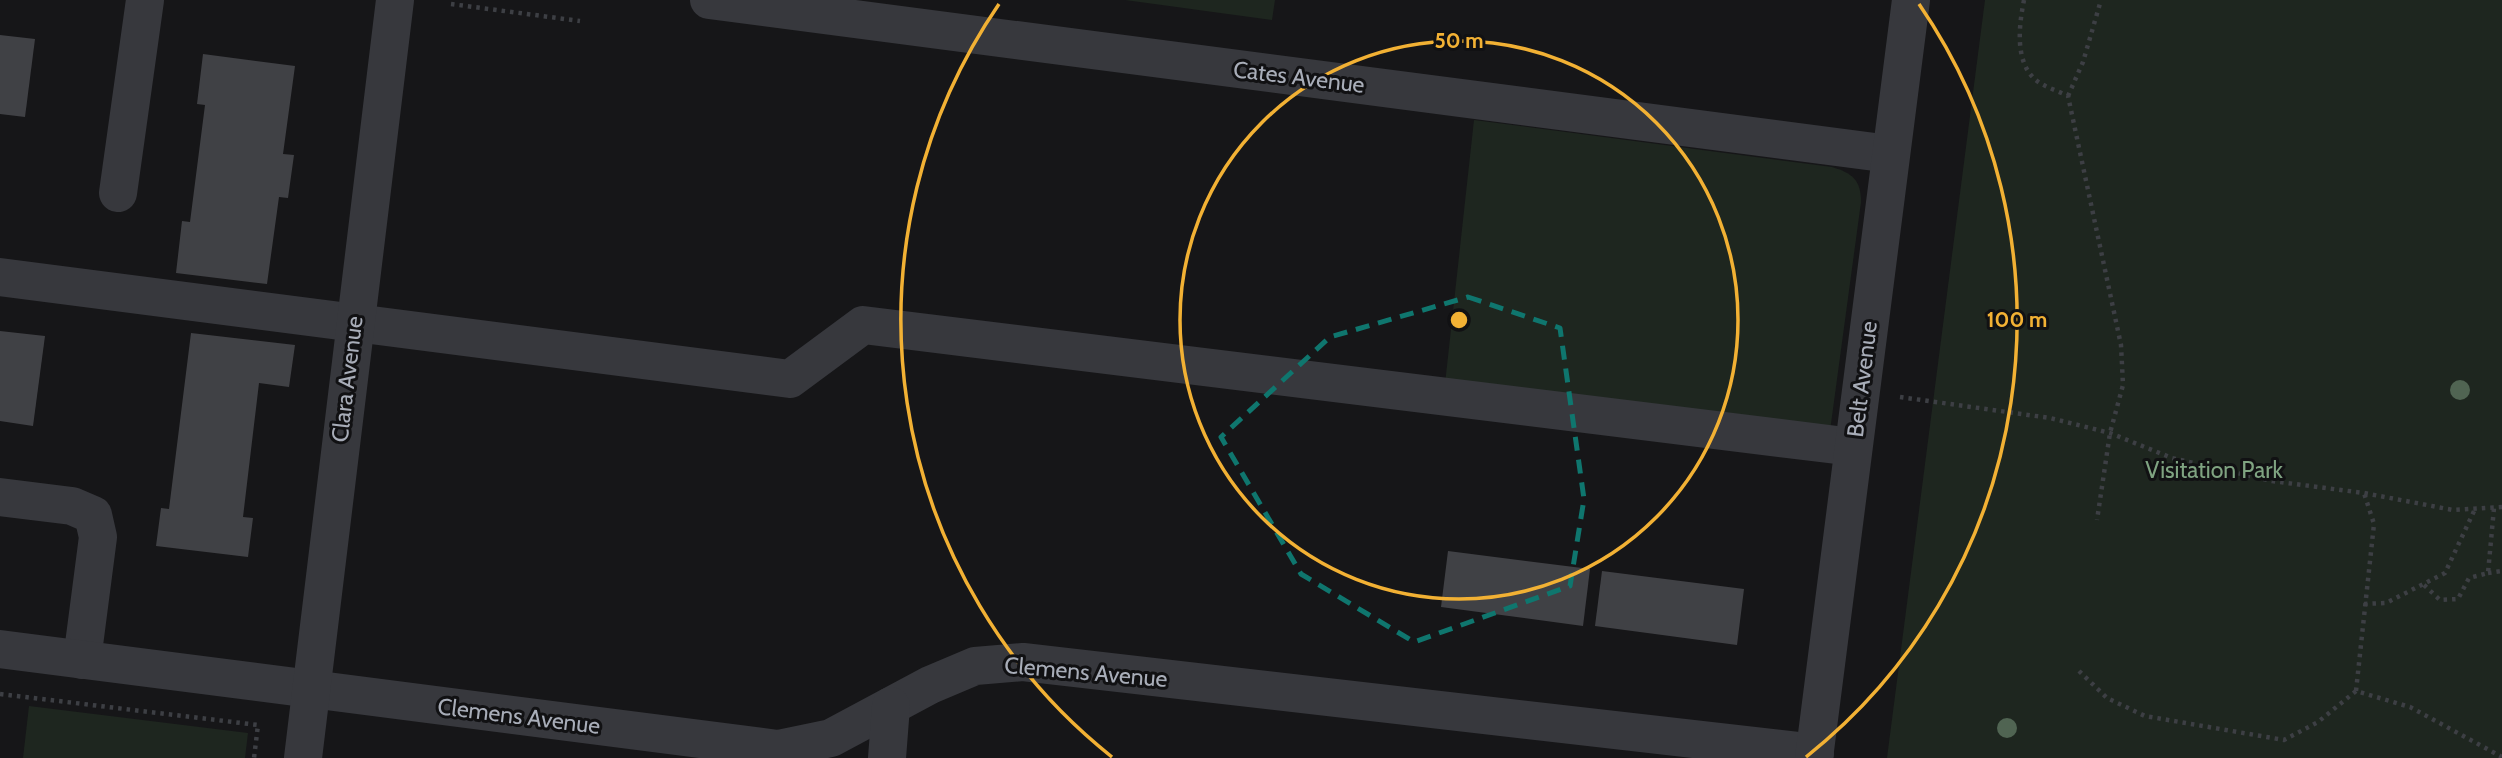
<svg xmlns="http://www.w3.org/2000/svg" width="2502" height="758" viewBox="0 0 2502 758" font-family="Cabin,sans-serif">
<rect width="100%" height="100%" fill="#161618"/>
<g fill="#1e261f">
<path d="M1125,0H1275L1272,20Z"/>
<path d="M1985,0H2502V758H1887Z"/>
<path d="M1474,120L1832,167C1852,173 1861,180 1861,202L1830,431L1445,384Z"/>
<path d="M29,706L248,733L245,758H23Z"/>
</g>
<g fill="#404145">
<path d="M0,35L35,39L25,117L0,114Z"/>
<path d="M203,54L295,66L283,154L294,155L288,198L279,197L267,284L176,273L182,221L190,222L205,105L197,104Z"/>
<path d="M0,331L45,336L33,426L0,421Z"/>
<path d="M191,333L295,345L289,387L259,383L243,517L253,518L248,557L156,546L161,508L169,509Z"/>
<path d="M1448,551L1590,569L1583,626L1441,607Z"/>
<path d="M1602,571L1744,589L1737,645L1595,626Z"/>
</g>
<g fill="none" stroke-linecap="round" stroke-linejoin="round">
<g stroke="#3d3f44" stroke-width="4.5" stroke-dasharray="3.5 5" stroke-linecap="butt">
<path d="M2024,0C2019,25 2014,63 2037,81C2045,87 2058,91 2068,96L2121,345L2123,385L2110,433L2097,520"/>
<path d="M451,4L580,21"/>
<path d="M2068,96L2083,62L2101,0"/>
<path d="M1900,397L2050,418L2110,433L2172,458L2272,481L2364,493L2453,510L2502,507"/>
<path d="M2488,573L2502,571"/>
<path d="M2424,585L2440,600L2458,599L2469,578L2488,573L2494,508"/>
<path d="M2364,604L2386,603L2445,573L2475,509"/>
<path d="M2079,671L2107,698L2145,716L2284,740L2318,722L2356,691L2410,707L2502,757"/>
<path d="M2356,691L2374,524L2364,493"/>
<path d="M0,694L258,725L254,758"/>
</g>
<g stroke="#37383d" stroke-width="38">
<path d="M709,0L1890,154"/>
<path d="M118,193L145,0"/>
<path d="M0,277L790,379L863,325L1853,447"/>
<path d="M0,497L72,506L93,515L98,537L82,660"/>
<path d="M0,649L778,749L831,738L930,685L975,666L1023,662L1815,753"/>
<path d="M303,758L395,0"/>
<path d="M887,758L891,706"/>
<path d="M1814,758L1911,0"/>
</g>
</g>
<g fill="#506452">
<circle cx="2460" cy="390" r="10"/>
<circle cx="2007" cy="728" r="10"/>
</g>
<path fill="none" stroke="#0f766e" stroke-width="5" stroke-dasharray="14 9" stroke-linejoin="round" d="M1468,297L1560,328L1584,499L1570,586L1414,642L1301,574L1221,437L1330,337Z"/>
<g fill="none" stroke="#f2b134" stroke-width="3.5">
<circle cx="1459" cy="320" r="279"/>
<path d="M1112 757A558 558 0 0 1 999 4M1919 4A558 558 0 0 1 1806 757"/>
</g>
<g text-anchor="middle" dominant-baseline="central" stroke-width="6" stroke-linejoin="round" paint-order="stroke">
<g font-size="23" fill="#a8adb8" stroke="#111113">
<text transform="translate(1299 77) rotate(7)">Cates Avenue</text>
<text transform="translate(347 379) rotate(-83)">Clara Avenue</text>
<text transform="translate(1862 379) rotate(-83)">Belt Avenue</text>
<text transform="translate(1086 672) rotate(5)">Clemens Avenue</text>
<text transform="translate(519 716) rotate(7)">Clemens Avenue</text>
</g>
<g font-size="23" fill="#7fa381" stroke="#111113">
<text x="2214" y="470">Visitation Park</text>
</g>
</g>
<circle cx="1459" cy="320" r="10" fill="#f2b134" stroke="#111113" stroke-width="3.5"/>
<g font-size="21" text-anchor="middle" font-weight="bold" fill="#f2b134" stroke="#111113" stroke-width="6" stroke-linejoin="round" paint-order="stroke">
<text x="1459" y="48">50 m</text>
<text x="2017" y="327">100 m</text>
</g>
</svg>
